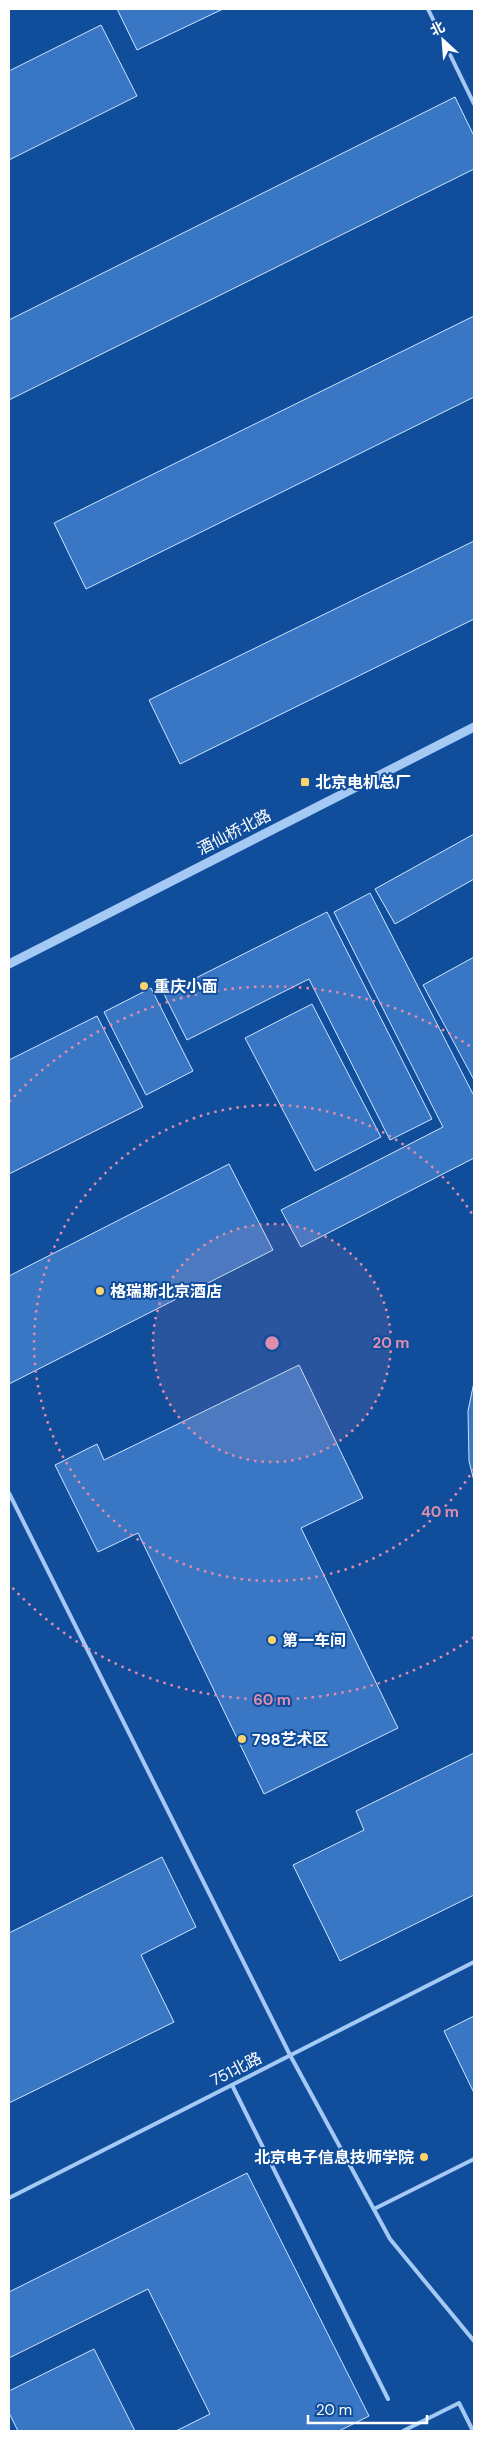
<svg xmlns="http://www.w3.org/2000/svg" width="483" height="2440" viewBox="0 0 483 2440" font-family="'DM Sans','Noto Sans SC',sans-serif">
<rect width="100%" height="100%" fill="#104e9c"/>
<g fill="#3977c4" stroke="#cee4fe">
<path d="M117,9H223L137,50Z"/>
<path d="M101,25L137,96L9,160V71Z"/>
<path d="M455,97L474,136V169L9,400V320Z"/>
<path d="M474,316V397L86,589L54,523Z"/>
<path d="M474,541V619L180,764L149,700Z"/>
<path d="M474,834V879L395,924L375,889Z"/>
<path d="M370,893L474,1096V1158L301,1247L281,1210L443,1127L334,912Z"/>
<path d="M327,912L432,1119L390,1140L309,979L187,1040L164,994Z"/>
<path d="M474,957V1080L423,985Z"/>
<path d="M151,988L193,1071L146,1095L104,1012Z"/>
<path d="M312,1004L381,1137L315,1171L245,1038Z"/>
<path d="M97,1016L143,1107L9,1174V1060Z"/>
<path d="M229,1164L273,1250L9,1384V1276Z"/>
<path d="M299,1365L363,1498L301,1528L398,1728L264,1794L138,1533L98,1552L55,1465L97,1444L104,1460Z"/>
<path d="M474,1382V1481L469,1461L468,1411Z"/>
<path d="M474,1753V1895L340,1961L293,1865L364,1830L356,1811Z"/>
<path d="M162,1857L196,1927L141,1955L174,2022L9,2103V1933Z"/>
<path d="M474,2016V2093L444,2031Z"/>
<path d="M247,2173L369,2416L339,2431H176L210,2414L148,2289L9,2358V2292Z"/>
<path d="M94,2349L135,2431H18L9,2413V2391Z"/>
</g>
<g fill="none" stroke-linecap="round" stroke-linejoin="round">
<g stroke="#a5c9f5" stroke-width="4">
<path d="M428,9L474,104"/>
<path d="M9,1493L290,2055L390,2239L474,2341"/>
<path d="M232,2085L388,2399"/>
<path d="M9,2198L474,1962"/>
<path d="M374,2209L474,2159"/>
<path d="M403,2431L459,2403L473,2431"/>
</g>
<path stroke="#a5c9f5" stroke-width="9" d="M9,964L474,727"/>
</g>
<circle cx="272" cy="1343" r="119" fill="#e08cad" fill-opacity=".12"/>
<g fill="none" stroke="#e08cad" stroke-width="2.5" stroke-dasharray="2.5 5">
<circle cx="272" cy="1343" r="119"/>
<path d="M474 1469A238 238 0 1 1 474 1217"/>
<path d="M474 1637A357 357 0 0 1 9 1584M9 1102A357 357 0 0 1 474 1049"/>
</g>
<g fill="#ffd369" stroke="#104e9c" stroke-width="2">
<rect x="300" y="777" width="10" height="10" rx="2.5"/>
<circle cx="144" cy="986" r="5"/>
<circle cx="100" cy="1291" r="5"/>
<circle cx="272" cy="1640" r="5"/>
<circle cx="242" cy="1739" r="5"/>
<circle cx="424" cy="2157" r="5"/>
</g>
<g text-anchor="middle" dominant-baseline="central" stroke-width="4" stroke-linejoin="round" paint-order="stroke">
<g font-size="16" font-weight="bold" fill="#fff" stroke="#104e9c" text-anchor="start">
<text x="315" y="782">北京电机总厂</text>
<text x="154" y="986">重庆小面</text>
<text x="110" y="1291">格瑞斯北京酒店</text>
<text x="282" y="1640">第一车间</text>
<text x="252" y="1739">798艺术区</text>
<text x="414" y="2157" text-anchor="end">北京电子信息技师学院</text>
</g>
<g font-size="16" fill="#fff" stroke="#104e9c">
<text transform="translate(234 832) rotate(-27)">酒仙桥北路</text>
<text transform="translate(236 2069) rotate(-27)">751北路</text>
</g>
</g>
<circle cx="272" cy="1343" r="8" fill="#e08cad" stroke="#104e9c" stroke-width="2.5"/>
<g font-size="15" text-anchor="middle" font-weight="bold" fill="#e08cad" stroke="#104e9c" stroke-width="4" stroke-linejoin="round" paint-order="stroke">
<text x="391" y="1348">20 m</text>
<text x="440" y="1517">40 m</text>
<text x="272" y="1705">60 m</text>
</g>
<rect width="483" height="2440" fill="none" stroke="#ffffff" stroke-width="20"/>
<g transform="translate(443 40) rotate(334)" stroke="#104e9c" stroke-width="4" paint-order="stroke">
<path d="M0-4L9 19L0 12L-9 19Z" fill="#ffffff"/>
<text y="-8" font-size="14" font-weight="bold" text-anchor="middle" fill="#ffffff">北</text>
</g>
<path d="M308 2415v8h119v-8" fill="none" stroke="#ffffff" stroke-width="2.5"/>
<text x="316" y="2415" font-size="15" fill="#ffffff" stroke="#104e9c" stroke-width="4" paint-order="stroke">20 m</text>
</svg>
